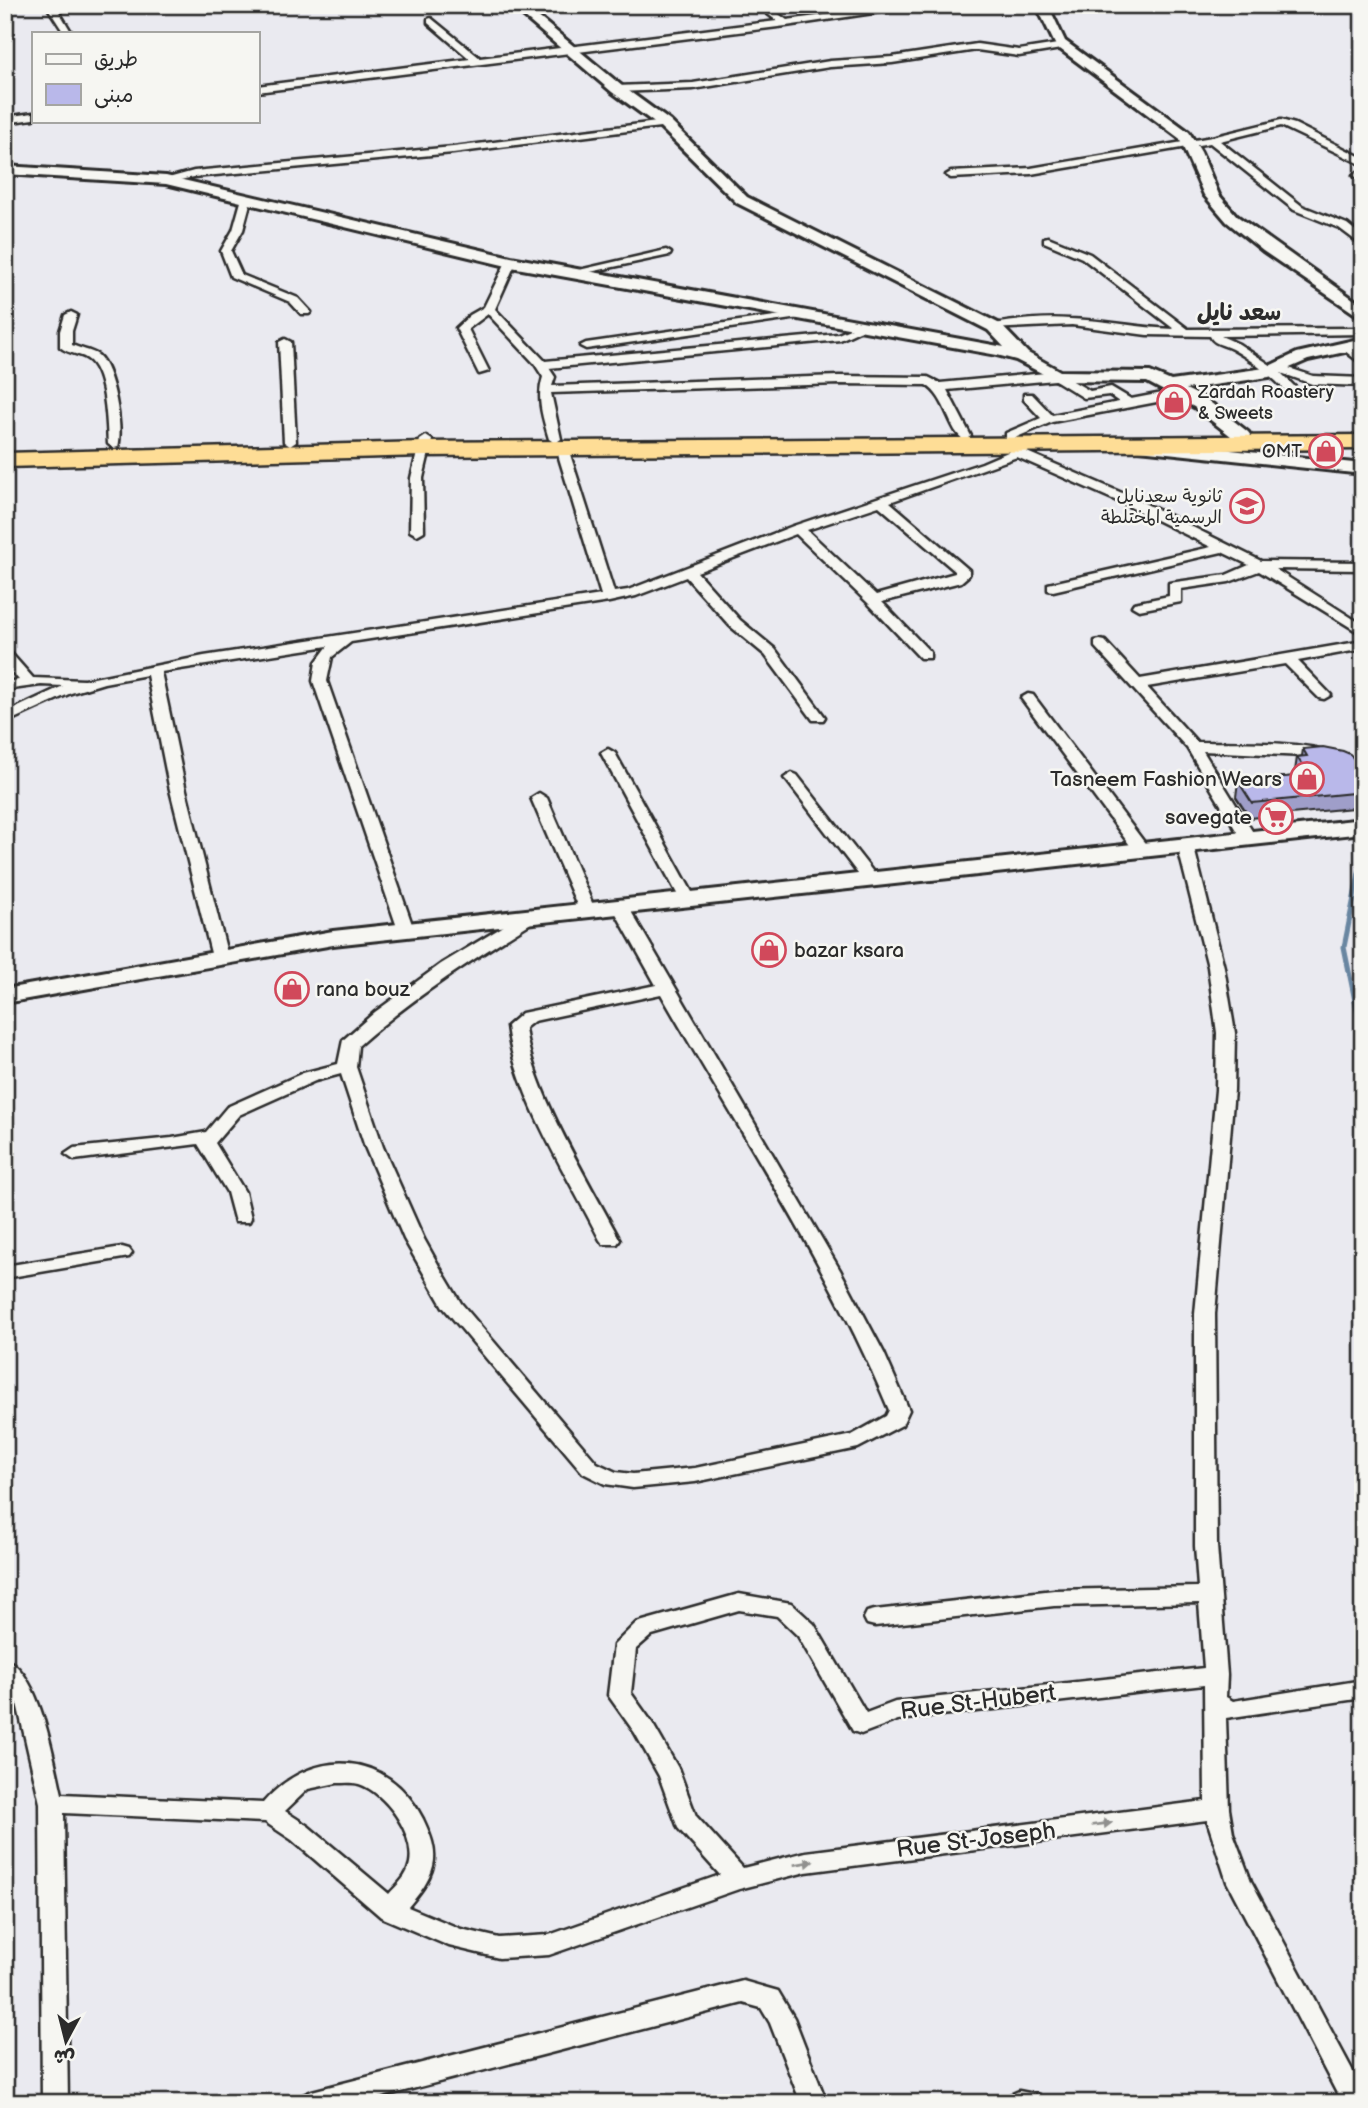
<svg xmlns="http://www.w3.org/2000/svg" width="1368" height="2108" viewBox="0 0 1368 2108" font-family="'Balsamiq Sans','Playpen Sans Arabic',sans-serif">
<rect width="100%" height="100%" fill="#eaeaf0"/>
<filter id="ink" filterUnits="userSpaceOnUse"><feTurbulence type="fractalNoise" baseFrequency=".0143" numOctaves="2"/><feDisplacementMap in="SourceGraphic" scale="14" xChannelSelector="R" yChannelSelector="G"/><feConvolveMatrix kernelMatrix="1 2 1 2 8 2 1 2 1" color-interpolation-filters="sRGB"/></filter>
<g filter="url(#ink)">
<g fill="none" stroke-linecap="round" stroke-linejoin="round">
<path stroke="#6986a1" stroke-width="5" d="M1363,853L1344,947L1363,1040"/>
<g stroke="#2b2b2b" stroke-width="5">
<g id="street">
<path d="M46,5H55L72,33H64Z"/>
<path d="M756,5H766L787,20L900,5H927L786,26L257,92V86L470,59L428,23V19L431,18L480,58L777,21Z"/>
<path d="M1321,5H1331L1332,7L1328,10Z"/>
<path d="M1064,43L1067,44V48L1019,56L977,50L892,63L830,67L693,89L617,92L612,89L617,86L693,83L830,61L892,57L977,44L1019,50Z"/>
<path d="M33,113V119L5,123V117Z"/>
<path d="M1281,120L1295,124L1363,158V165L1281,126L1220,141L1302,206L1347,224L1363,237V246L1339,228L1294,210L1210,143L1031,174L951,178L946,175L951,172L1031,168L1212,137Z"/>
<path d="M665,121L668,122V126L453,153L194,177L166,183L161,180L194,171L453,147Z"/>
<path d="M1363,169V182L1353,175Z"/>
<path d="M242,198L251,200L243,230L231,251L242,275L298,298L311,312L309,314H301L290,302L231,277L221,251L233,230Z"/>
<path d="M1048,237L1090,254L1188,329L1363,328V334L1221,336L1239,344L1272,366L1277,364L1313,376L1363,378V386L1312,384L1281,373L1299,391L1289,394C1273,377 1252,360 1232,349C1223,344 1214,345 1210,336L1147,335L1072,325L990,329V325L994,324C1019,320 1045,317 1070,319C1105,320 1139,328 1174,329L1082,258L1044,242V238Z"/>
<path d="M666,250L671,253L670,255L571,276L566,273Z"/>
<path d="M511,259L516,262L495,309L545,361L838,334L864,323L870,326L840,340L549,368L555,377L552,386L839,376L928,377L940,383L1057,372L1090,391L1111,387L1131,399L1183,389L1189,393L1183,397L1052,422L1010,440L1006,439V433L1041,418L1024,400V394H1032L1052,415L1119,402L1109,395L1084,398L1055,380L947,390L971,436L965,440C949,433 947,397 926,385L839,384L551,393L561,439L555,443L549,439C543,418 536,399 543,377L534,363L488,314L468,329L489,371L479,374L456,328L470,315L484,307L506,262Z"/>
<path d="M71,312L77,315L72,331V345C80,349 91,350 98,355C113,368 124,429 118,447L114,448L108,444C107,423 106,376 90,361C82,353 69,355 60,347V331L65,315Z"/>
<path d="M802,312L806,313V317L586,349L580,346L586,343Z"/>
<path d="M285,339L291,342L296,442L290,446L284,442L279,342Z"/>
<path d="M1341,344H1349L1363,356V365L1341,348Z"/>
<path d="M426,436L432,440L423,478L424,531L417,535L410,531L411,478L420,440Z"/>
<path d="M1036,440L1042,444L1027,452L1136,499L1261,561L1363,562V570L1275,569L1363,625V635L1259,571L1229,582L1181,589V602L1139,610L1132,606L1134,603L1169,596V583L1226,575L1249,565L1222,552L1053,591L1048,590V584L1211,547L1126,505L1017,457L890,502L969,570V575L961,582L882,602L930,652V658H920L868,603L796,534L697,572L740,620L775,649L825,717L823,720H813L765,655L730,626L686,577L636,596L609,602L351,642L332,657L327,681L414,930L406,935L398,930L313,681L316,662L328,646L161,672L185,786L228,957L220,962L212,957L169,786L147,675L104,683L71,693L5,723V713L63,686L41,685L5,690V682L19,680L5,664V651L10,652L33,678L84,680L204,656L601,595L556,448L558,445H566L568,448L614,592L628,590L793,526L982,463ZM879,506L955,571V573L876,595L807,530Z"/>
<path d="M1100,640L1105,641L1140,679L1363,641V649L1298,661L1331,695L1324,699L1319,698L1285,664L1147,687L1197,742C1252,743 1312,739 1363,762V772L1341,763L1304,756L1203,751L1257,839L1255,842H1243L1187,748L1095,647V641Z"/>
<path d="M1028,694L1033,695L1147,846L1149,849L1147,852H1135L1021,698Z"/>
<path d="M608,749L615,753L697,901L695,904L689,906L681,901L601,753Z"/>
<path d="M792,773L797,775L877,877L879,880L877,883H865L787,781L784,778Z"/>
<path d="M539,793L547,798L596,912L594,915L588,917L580,912L531,798Z"/>
<path d="M1185,839L1193,844L1224,967L1235,1033L1234,1090L1215,1314L1217,1546L1227,1675L1226,1697L1233,1701L1363,1680V1698L1226,1718L1229,1809L1233,1833L1251,1881L1363,2090V2103H1342L1227,1882L1207,1820L806,1872L739,1889L549,1955L499,1958L449,1946L381,1917L292,1840L265,1822L64,1813L68,2103H42L40,1803L17,1703L5,1686V1659C40,1671 54,1761 62,1794L263,1803C312,1746 388,1750 423,1819C430,1834 437,1850 433,1866C429,1882 419,1894 408,1907L461,1929L499,1938L549,1935L720,1875L678,1828L659,1776L635,1733L608,1695L614,1645L636,1623L739,1594L791,1603L814,1624L866,1713L895,1702L1204,1668L1199,1603L1054,1606L875,1626L867,1624L864,1618L867,1612L875,1610L1054,1590L1198,1587L1195,1546V1314L1216,1090L1217,1033L1208,967L1177,844ZM739,1610L777,1616L798,1636L853,1731L861,1734L898,1720L1204,1685L1205,1801L806,1852L743,1868L696,1816L678,1768L651,1721L631,1693L636,1649L652,1635ZM337,1783C344,1783 352,1782 359,1784C386,1793 415,1834 410,1863C408,1876 397,1885 389,1894L308,1826L285,1811L308,1789Z"/>
<path d="M621,903L629,908L840,1270L884,1353L909,1410L902,1425L858,1448L695,1482L633,1488L605,1484L583,1473L443,1307L404,1239L365,1147L341,1074L315,1081L239,1115L215,1143L245,1192L251,1218L249,1222H235L227,1192L198,1144L74,1160L65,1154L74,1148L172,1138L206,1132L227,1107L303,1073L338,1064L343,1040L375,1012L441,964L522,915H534L536,918L534,921C472,960 412,998 358,1046L356,1067L383,1147L424,1239L439,1266L461,1303L597,1463L616,1472L633,1474L695,1468L852,1435L886,1416L889,1410C828,1264 739,1131 661,994L534,1021L525,1028C533,1092 589,1181 620,1240L617,1244H603L600,1240C569,1178 515,1095 507,1026L522,1013L656,985L613,908Z"/>
<path d="M122,1247L129,1249L132,1253L129,1257L5,1278V1266Z"/>
<path d="M743,1981L778,1991L794,2018L827,2103H801L770,2023L761,2008L743,2003L358,2103H299L303,2095L312,2091Z"/>
<path d="M1019,2091L1039,2095L1043,2103H1006L1010,2095Z"/>
</g>
</g>
<g stroke="#2b2b2b" stroke-width="6">
<g id="secondary">
<path d="M510,5H524L622,86L670,121L747,197L1000,324L1028,353L1060,371L1150,372L1171,381L1265,368L1297,353L1363,338V348L1308,360L1269,377L1186,389L1206,399L1248,432L1251,436L1242,441L1236,440L1194,407L1147,382L1057,381L1016,360L997,355L511,267L166,184L5,174V166L166,176L511,257L1004,347L988,330L737,203L660,127L612,92Z"/>
<path d="M1036,5H1048L1065,41L1189,132L1201,152L1219,195L1237,216L1363,306V319L1263,251L1227,222L1204,195L1179,138L1056,46Z"/>
<path d="M1145,441L1363,464V474L1139,450L1136,446Z"/>
<path d="M1363,819V833L333,945L5,1003V989L333,931Z"/>
</g>
</g>
<g stroke="#2b2b2b" stroke-width="5">
<path id="highway" d="M1363,435V449L424,456L5,467V453L424,442Z"/>
</g>
<use href="#street" fill="#f6f6f2" fill-rule="evenodd"/>
<use href="#secondary" fill="#f6f6f2" fill-rule="evenodd"/>
<use href="#highway" fill="#fedd96" fill-rule="evenodd"/>
</g>
<path fill="#9f9ec9" stroke="#2b2b2b" stroke-width="2" d="M1303,749L1363,770V807L1250,818L1236,797L1238,781L1298,776L1295,771L1297,757L1302,756Z"/>
<path fill="#b9b8ea" stroke="#2b2b2b" stroke-width="2" d="M1323,747L1343,751L1350,754L1362,770H1363V792L1252,803L1238,781L1309,775L1297,757L1307,756L1303,749Z"/>
<defs><path id="oneway-solid" d="M-6-.8H1V-3.2L6.5 0L1 3.2V.8H-6Z" transform="scale(1.75)"/></defs>
<g fill="#90908e">
<use href="#oneway-solid" transform="translate(1102 1824) rotate(-7)"/>
<use href="#oneway-solid" transform="translate(804 1863) rotate(-10)"/>
</g>
</g>
<defs>
<g id="shop-ring" transform="scale(1.75)"><circle r="9.5" fill="#f6f6f2" stroke="#d1495b" stroke-width="1.5"/><path d="M-5-2.5h2.3a2.7 3.5 0 0 1 5.4 0H5L5.5 6h-11ZM-1.5-2.5h3a1.5 2.3 0 0 0-3 0Z" fill="#d1495b"/></g>
<g id="school-ring" transform="scale(1.75)"><circle r="9.5" fill="#f6f6f2" stroke="#d1495b" stroke-width="1.5"/><path d="M0-5L7-2L0 1L-7-2ZM-4 1L0 2.5L4 1V4Q0 6-4 4Z" fill="#d1495b"/></g>
<g id="supermarket-ring" transform="scale(1.75)"><circle r="9.5" fill="#f6f6f2" stroke="#d1495b" stroke-width="1.5"/><path d="M-6-5.5h2.5l.6 2H6L4.5 2H-2.5L-4.4-4H-6ZM-1.5 3.2a1.3 1.3 0 1 0 .1 0ZM3 3.2a1.3 1.3 0 1 0 .1 0Z" fill="#d1495b"/></g>
</defs>
<g fill-rule="evenodd">
<use href="#shop-ring" x="1174" y="402"/>
<use href="#shop-ring" x="1326" y="451"/>
<use href="#school-ring" x="1247" y="506"/>
<use href="#shop-ring" x="1307" y="779"/>
<use href="#supermarket-ring" x="1276" y="817"/>
<use href="#shop-ring" x="769" y="950"/>
<use href="#shop-ring" x="292" y="989"/>
</g>
<g text-anchor="middle" dominant-baseline="central" stroke-width="5" stroke-linejoin="round" paint-order="stroke">
<g font-size="18" fill="#2b2b2b" stroke="#f6f6f2" text-anchor="end">
<text x="1198" y="392" text-anchor="start">Zardah Roastery<tspan x="1198" dy="21">&amp; Sweets</tspan></text>
<text x="1302" y="451">OMT</text>
<text x="1222" y="496">ثانوية سعدنايل<tspan x="1222" dy="21">الرسمية المختلطة</tspan></text>
</g>
<g font-size="21" fill="#2b2b2b" stroke="#f6f6f2" text-anchor="end">
<text x="1282" y="779">Tasneem Fashion Wears</text>
<text x="1252" y="817">savegate</text>
<text x="794" y="950" text-anchor="start">bazar ksara</text>
<text x="316" y="989" text-anchor="start">rana bouz</text>
</g>
<g font-size="23" font-weight="bold" fill="#2b2b2b" stroke="#f6f6f2">
<text x="1239" y="313">سعد نايل</text>
</g>
<g font-size="24" fill="#2b2b2b" stroke="#f6f6f2">
<text transform="translate(978 1702) rotate(-7)">Rue St-Hubert</text>
<text transform="translate(976 1840) rotate(-7)">Rue St-Joseph</text>
</g>
</g>
<rect width="1368" height="2108" fill="none" stroke="#f6f6f2" stroke-width="28"/>
<rect x="14" y="14" width="1340" height="2080" fill="none" stroke="#2b2b2b" stroke-width="2.5" filter="url(#ink)"/>
<rect x="32" y="32" width="228" height="91" fill="#f6f6f2" stroke="#a5a5a2" stroke-width="2"/>
<rect x="46" y="54" width="35" height="10" fill="#f6f6f2" stroke="#a5a5a2" stroke-width="2"/>
<text x="94" y="66" font-size="21" fill="#2b2b2b">طريق</text>
<rect x="46" y="84" width="35" height="21" fill="#b9b8ea" stroke="#a5a5a2" stroke-width="2"/>
<text x="94" y="102" font-size="21" fill="#2b2b2b">مبنى</text>
<g transform="translate(66 2041) rotate(187)" stroke="#f6f6f2" stroke-width="5" paint-order="stroke">
<path d="M0-5L12 26L0 18L-12 26Z" fill="#2b2b2b"/>
<text y="-10" font-size="19" font-weight="bold" text-anchor="middle" fill="#2b2b2b">ش</text>
</g>
</svg>
